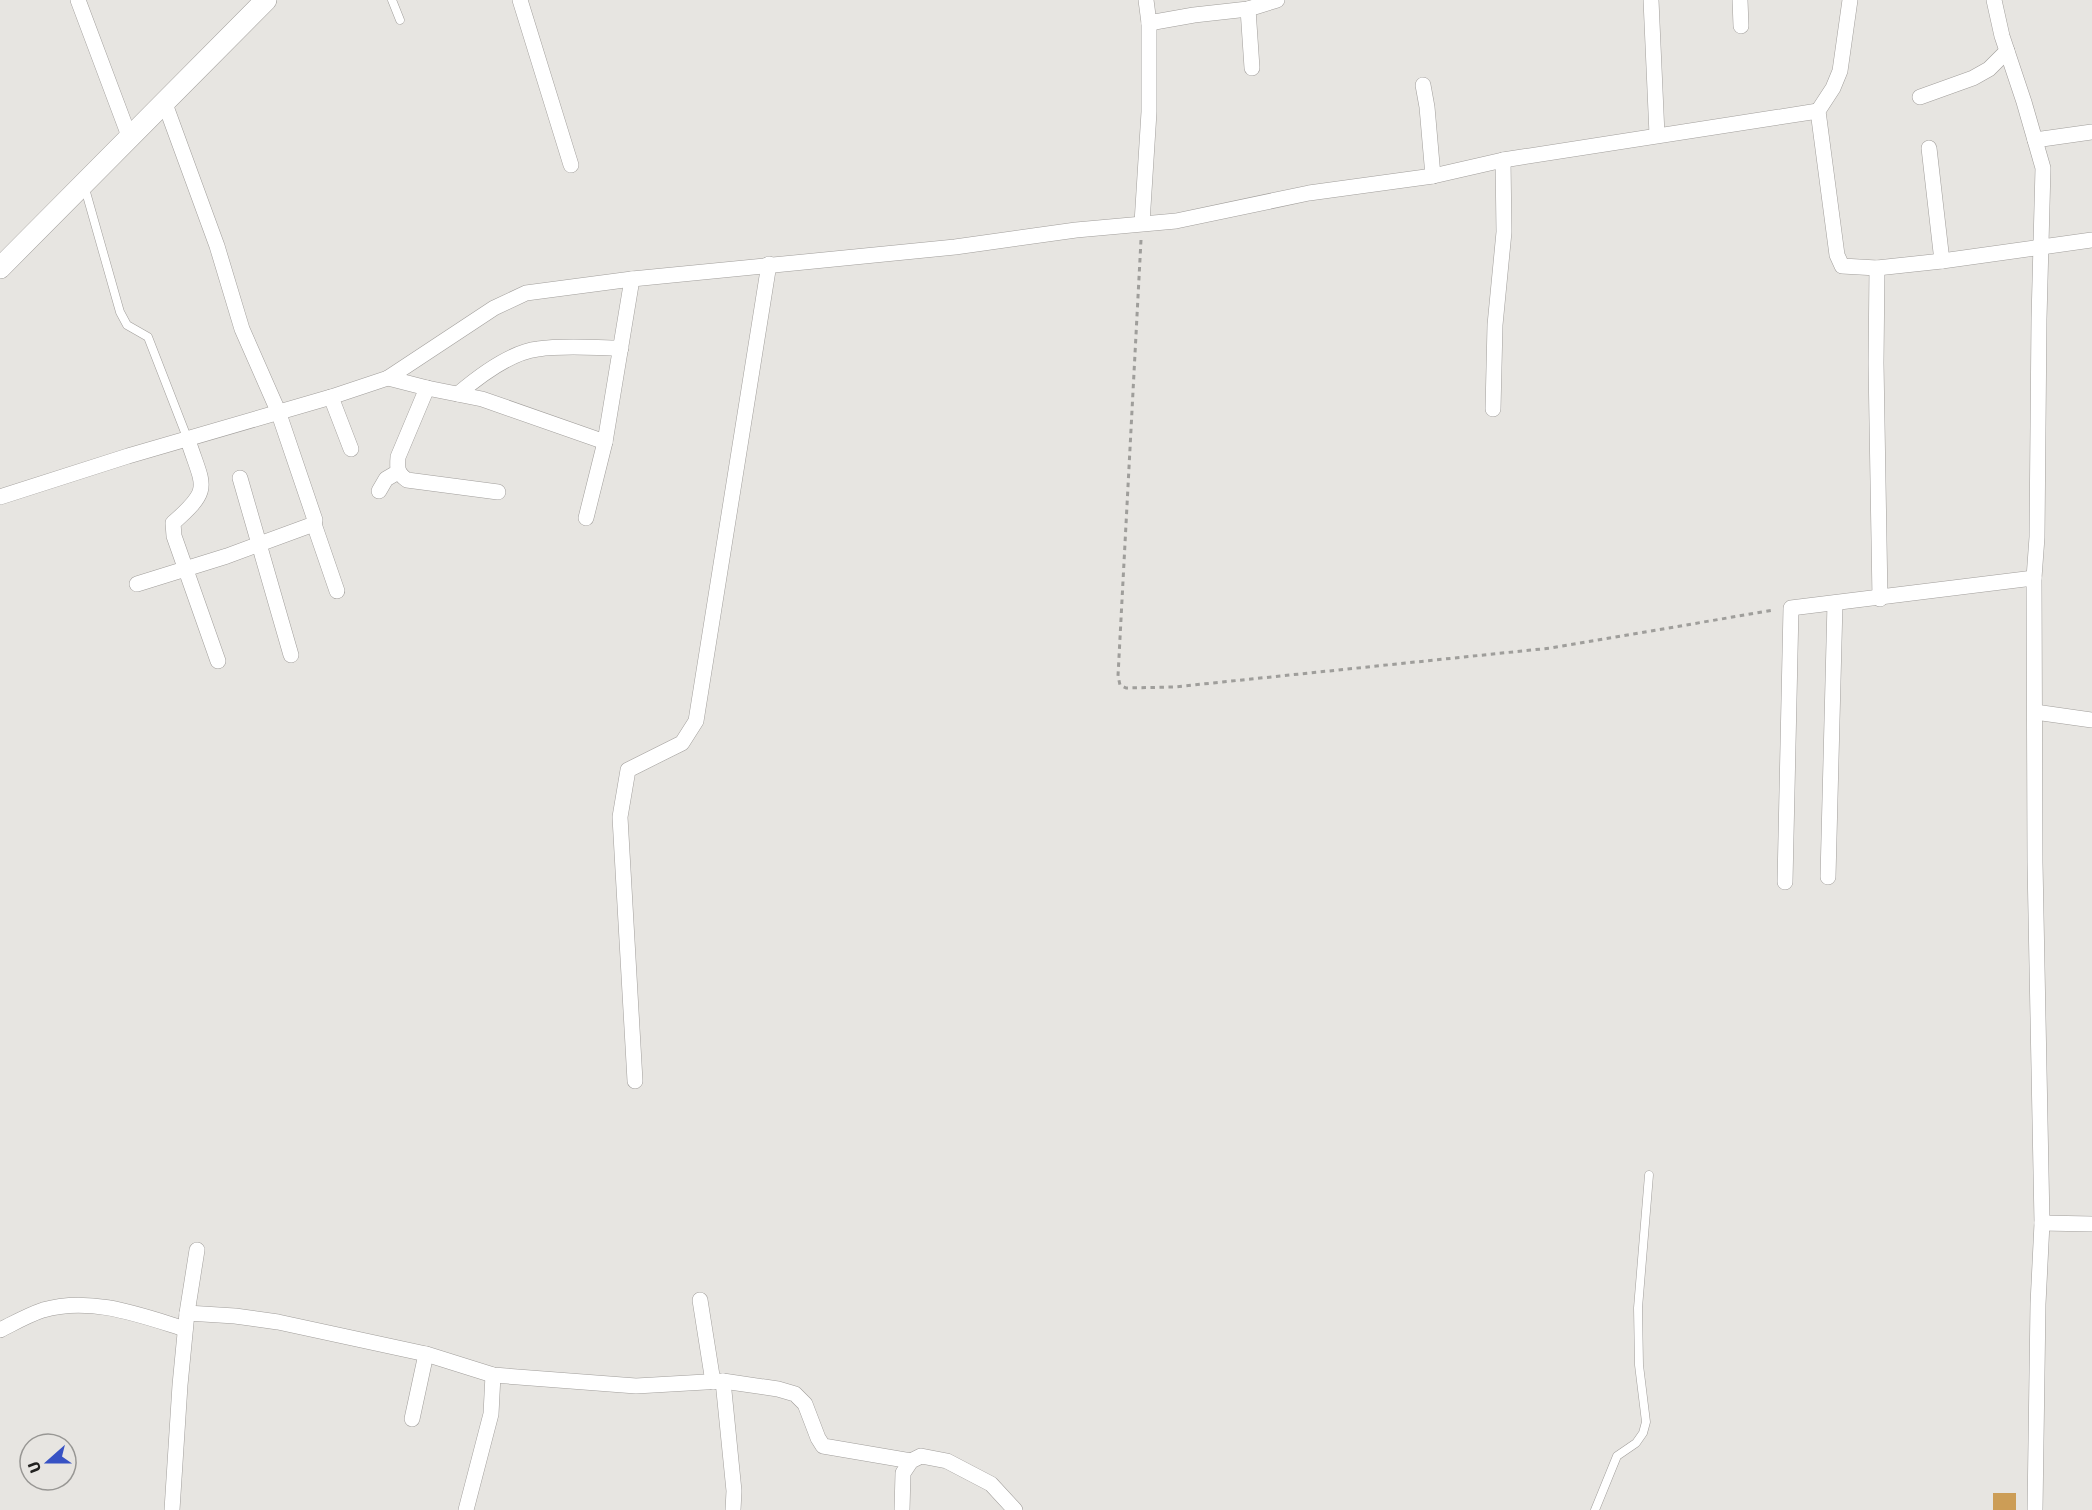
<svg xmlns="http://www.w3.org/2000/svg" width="2092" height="1510" viewBox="0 0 2092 1510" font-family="Signika,sans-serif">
<rect width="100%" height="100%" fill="#e7e5e1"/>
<rect fill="#cc9d56" x="1993" y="1493" width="23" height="17"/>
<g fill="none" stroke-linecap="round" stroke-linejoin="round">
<g stroke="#a19e9b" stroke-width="9">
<g id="lane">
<path d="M392,0L400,20"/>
<path d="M84,185L120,312L127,325L148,337L188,440"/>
<path d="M1595,1510L1617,1456L1636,1443L1643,1433L1646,1422L1639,1365L1638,1308L1649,1175"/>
</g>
</g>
<g stroke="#a19e9b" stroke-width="16">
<g id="street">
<path d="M78,0L129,136"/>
<path d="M520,0L571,165"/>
<path d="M1146,0L1149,23L1194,15L1248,9L1277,0"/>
<path d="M1651,0L1657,135"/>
<path d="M1740,0L1741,26"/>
<path d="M1850,0L1840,71L1833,88L1818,111L1837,255L1842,266L1877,268L1942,261L2092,240"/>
<path d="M1994,0L2002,36L2024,102L2043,168L2039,319L2037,537L2034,578L2035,863L2042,1223L2038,1304L2035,1510"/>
<path d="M1248,9L1252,68"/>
<path d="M1423,85L1427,107L1433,176"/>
<path d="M1920,97L1973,78L1989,69L2007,51"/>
<path d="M2035,140L2092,132"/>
<path d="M1929,148L1942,261"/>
<path d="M1142,223L1149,112V23"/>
<path d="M1877,268L1876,363L1880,599"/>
<path d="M388,378L427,388L482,399L605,442L632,279"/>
<path d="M427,388L398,457C397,468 397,473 407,480L498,492"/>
<path d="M458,394C478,377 511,352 538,349C563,345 596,348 621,348"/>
<path d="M331,397L351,449"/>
<path d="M1493,409L1495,325L1504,232L1503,160"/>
<path d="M188,440C203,487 213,488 173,523L174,536L218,661"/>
<path d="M240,478L291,655"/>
<path d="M379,491L386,479L398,472"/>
<path d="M0,497L128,456L331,397L388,378L494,308L526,293L632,279L955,247L1076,230L1176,221L1309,193L1433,176L1503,160L1818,111"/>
<path d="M586,518L605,442"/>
<path d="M314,524L337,591"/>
<path d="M137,584L227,556L314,524L315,520L278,411L242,329L217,246L164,101"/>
<path d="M2035,712L2092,720"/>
<path d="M1828,877L1835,603"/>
<path d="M1785,882L1791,608L2034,578"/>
<path d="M635,1081L620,817L628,770L682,743L696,721L769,264"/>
<path d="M2042,1223L2092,1224"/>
<path d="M700,1300L713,1382"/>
<path d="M187,1313L197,1250"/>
<path d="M0,1330C14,1323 28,1315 43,1310C90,1296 140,1315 185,1329"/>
<path d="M723,1381L734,1491L733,1510"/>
<path d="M412,1419L426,1354"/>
<path d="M172,1510L180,1385L187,1313L235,1316L278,1322L426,1354L493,1375L636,1386L723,1381L778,1389L795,1394L805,1404L818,1438L823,1446L911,1461"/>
<path d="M466,1510L491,1414L493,1375"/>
<path d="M902,1510L903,1473L911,1461L921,1456L947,1461L991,1484L1015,1510"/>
</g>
</g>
<g stroke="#a19e9b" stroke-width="22">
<path id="secondary" d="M0,268L266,0"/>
</g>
<path stroke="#9f9e9b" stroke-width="3" stroke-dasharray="4.5 4.5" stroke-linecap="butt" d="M1141,240L1118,676L1120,685L1126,688L1174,687L1551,648L1774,610"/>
<use href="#lane" stroke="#fff" stroke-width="8"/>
<use href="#street" stroke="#fff" stroke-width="15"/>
<use href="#secondary" stroke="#fff" stroke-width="21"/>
</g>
<g transform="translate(48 1462) rotate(249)"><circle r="28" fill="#e7e5e1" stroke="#989794" stroke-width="1.5"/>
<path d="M0-4.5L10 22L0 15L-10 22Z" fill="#3752c4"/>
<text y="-9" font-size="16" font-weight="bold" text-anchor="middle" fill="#222120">U</text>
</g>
</svg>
